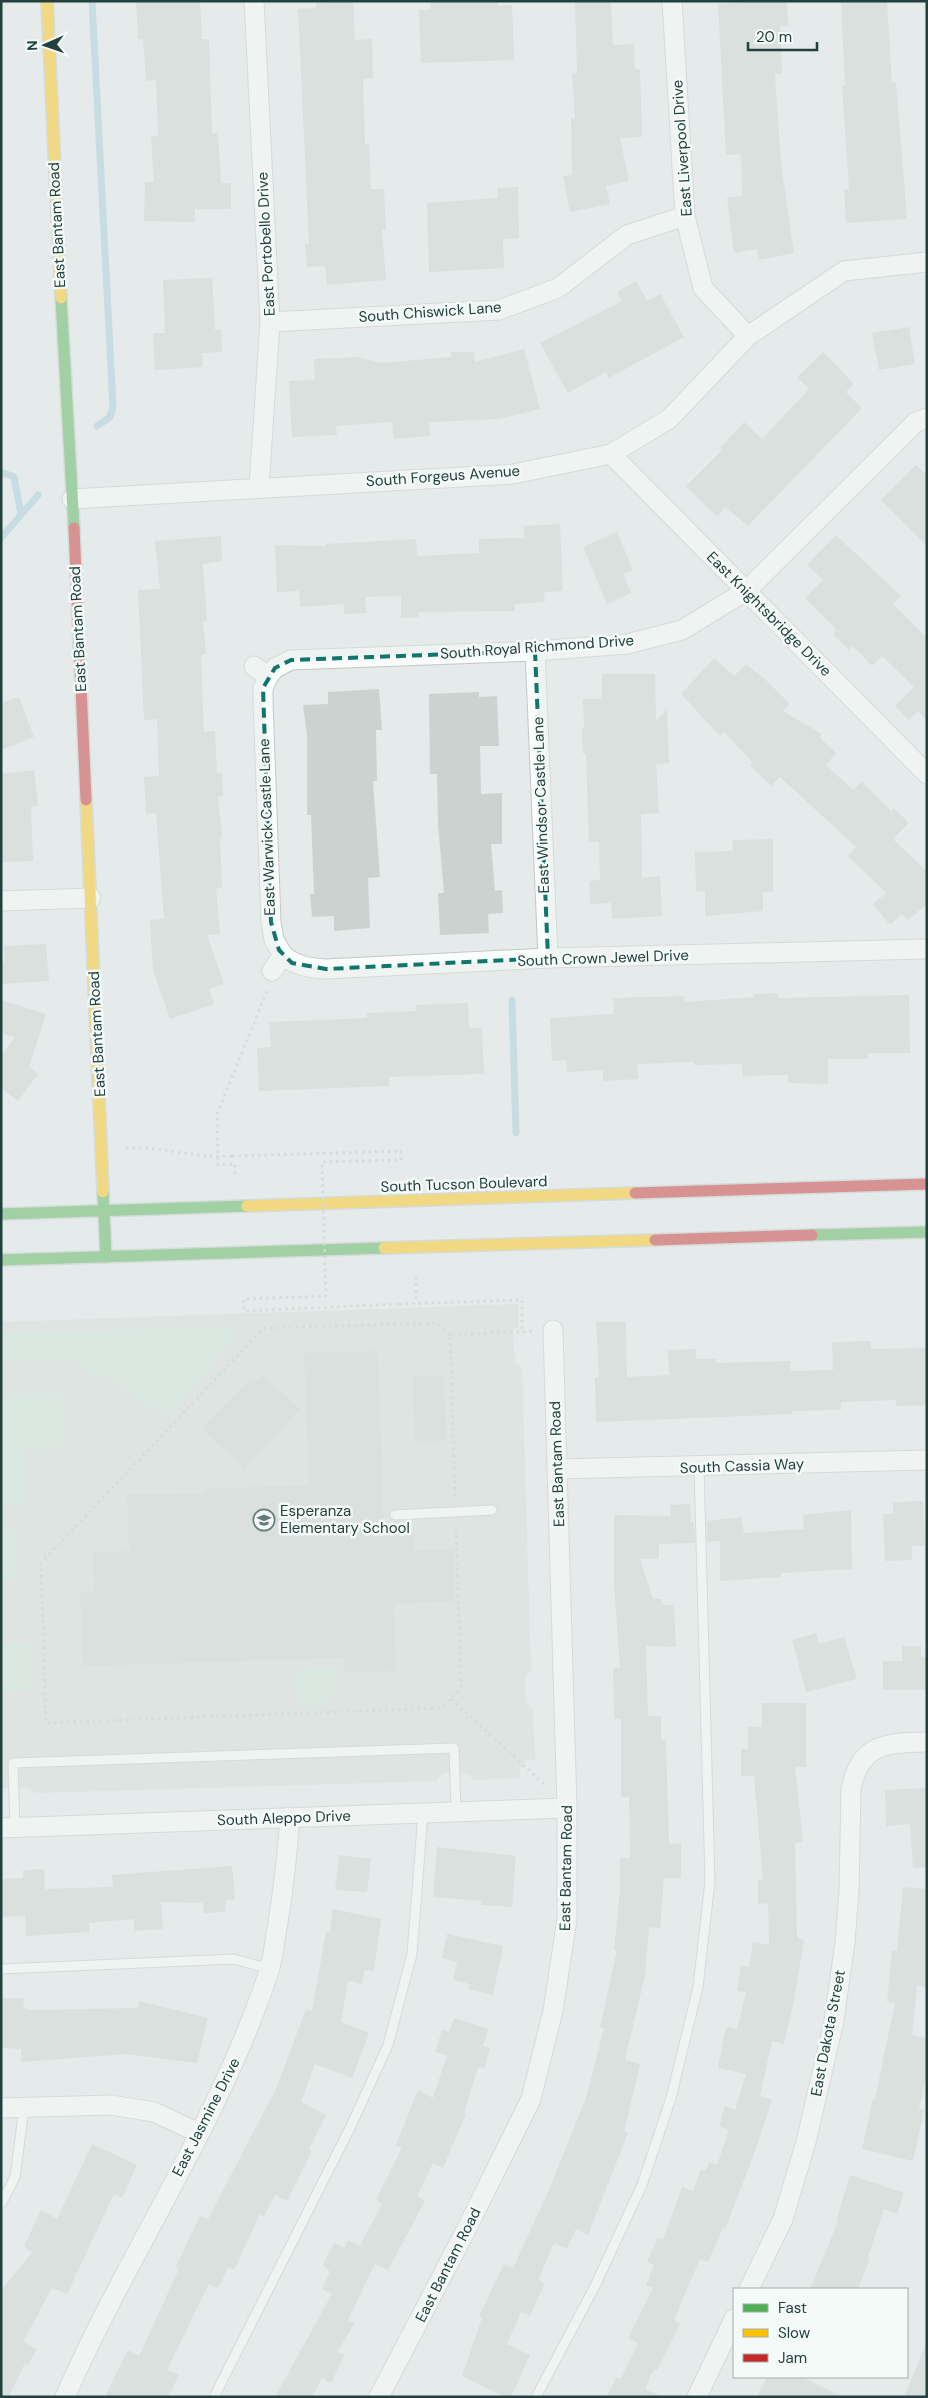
<svg xmlns="http://www.w3.org/2000/svg" width="928" height="2398" viewBox="0 0 928 2398" font-family="'DM Sans',sans-serif">
<rect width="100%" height="100%" fill="#e5ebea"/>
<path fill="#d3dcda" d="M518,1304V1328H513L514,1348L515,1362L522,1368L531,1671L525,1676L526,1702L533,1709L535,1760H527L520,1768V1778L473,1780L467,1773H443L436,1781L37,1793L28,1788H1V1322Z"/>
<g fill="#cee4da">
<path d="M226,1327L235,1337L168,1418L108,1377L87,1374L75,1360L1,1359V1333Z"/>
<path d="M62,1393L64,1447L21,1448L23,1504H1V1394Z"/>
<path d="M1,1527H15L18,1579L1,1580Z"/>
<path d="M29,1642L30,1690L1,1691V1643Z"/>
<path d="M336,1667L337,1689L321,1705L300,1706L297,1670Z"/>
</g>
<g fill="none" stroke-linecap="round" stroke-linejoin="round">
<g stroke="#a5c9db" stroke-width="7">
<path d="M92,1L113,407L110,417L97,426"/>
<path d="M1,472L14,477L21,514"/>
<path d="M1,538L38,495"/>
<path d="M512,1000L516,1133"/>
</g>
</g>
<g fill="#ccd2d0">
<path d="M136,1H200L202,39H209L212,133H218L221,183H231V209H195V222L144,221L145,182H154L151,137L158,136L156,80L146,81L143,39H138Z"/>
<path d="M322,1H353L355,40L372,39L373,78L363,79L365,144H369L371,189H384L386,230H382L386,280L327,285L325,266L307,267L305,244H309L298,9L316,8V3H322Z"/>
<path d="M430,1H497V6L512,5L514,60L421,63L419,10L431,9Z"/>
<path d="M575,1H611L613,45L634,44L635,69H640L642,137L620,138L629,181L606,186L610,204L570,212L563,176L572,175L571,118H575L572,74L577,73Z"/>
<path d="M737,1H787L788,26H780L782,74H775L781,164L794,253L759,260L757,249L734,253L727,198L742,196L741,154L726,155L718,4L737,3Z"/>
<path d="M841,1H887L892,82H896L907,219L846,223L844,190L849,189L842,85H845Z"/>
<path d="M518,187L519,238L503,239L504,268L429,272L427,203L498,198L497,188Z"/>
<path d="M212,278L215,330H221L222,352L202,353L203,367L155,370L153,333H165L163,280Z"/>
<path d="M636,281L647,301L660,294L684,337L609,378L606,372L568,393L540,343L622,301L617,292Z"/>
<path d="M909,327L915,364L879,370L872,333Z"/>
<path d="M524,349L540,409L499,419L429,422L430,436L394,439L392,422L336,426L337,435L292,437L289,381L315,380L314,359L357,357L381,363L451,357V352H474L475,362Z"/>
<path d="M823,352L854,384L846,392L862,408L748,526L725,507L717,517L686,486L722,450L720,448L744,422L762,439L809,389L797,377Z"/>
<path d="M916,465L927,475V546L881,500Z"/>
<path d="M560,524L563,591L544,592L545,602L515,604V611L419,612V617L401,618V596L365,597L366,613L344,614V604L300,607L299,591L277,592L275,545L326,546L325,544L416,539L417,556L479,553V539L524,538V526Z"/>
<path d="M617,532L633,570L623,574L631,593L607,604L583,547Z"/>
<path d="M836,535L901,596L893,604L927,638V721L918,711L909,720L895,706L914,687L882,656L872,666L853,646L849,650L833,634L837,630L805,598L823,580L807,565Z"/>
<path d="M221,536L222,561L203,564L207,621L203,622L206,654L201,655L204,732L215,731L217,773H222L223,796L218,797L222,837L220,838L222,888L216,889L220,934L207,935L224,984L209,989L214,1004L170,1019L153,970L150,920L164,919L156,813L146,814L144,777L159,776L157,719L144,720L138,590L160,589L155,541Z"/>
<path d="M714,658L734,676L746,664L768,682L790,704L783,711L822,734L819,737L836,753L826,765L853,790L862,782L891,811L894,808L909,823L893,839L927,872V904L908,920L902,914L890,925L873,904L886,893L848,856L856,847L780,777L771,786L761,776L750,766L753,763L724,732L720,736L681,694Z"/>
<path d="M602,674H655L656,721L667,709L669,763L656,764L659,813L641,814L642,878L660,876L662,916L612,919L611,903L590,904L589,881L600,880L599,842H589L586,754H583L582,729H584L583,699H602Z"/>
<path d="M379,689L382,730H376L377,781H373L380,877L368,878L370,928L334,931V916L312,917L310,894H314L311,815H307V735L303,705L328,704V692Z"/>
<path d="M479,692V697L497,696L499,746H480L481,794L502,793V844H491L495,891L502,890L503,913L488,914L489,933L440,935L438,893H444L438,824L437,774H430L429,694Z"/>
<path d="M19,697L34,737L1,750V703Z"/>
<path d="M34,770L38,806L31,807L33,861L1,862V774Z"/>
<path d="M773,839V892H763V911L705,916V891L696,892L695,852L733,851L732,840Z"/>
<path d="M46,944L49,981L1,984V962L5,961L4,946Z"/>
<path d="M778,993L779,998L909,995L910,1053H868V1059H828V1084L788,1083V1075L743,1076L742,1064L694,1065L693,1062L637,1064L638,1079L603,1081V1070L567,1072L566,1060L552,1061L550,1018L614,1014L613,998L684,996L685,1002L754,997L753,994Z"/>
<path d="M1,1000L46,1014L29,1067L38,1074L18,1101L1,1088V1056L15,1037L1,1033Z"/>
<path d="M468,1003L469,1028H482L484,1074L389,1077V1086L259,1091L257,1048L271,1047L269,1022L367,1018V1013L416,1011V1005Z"/>
<path d="M596,1322H626L627,1377L669,1375L668,1350L696,1349V1359H716V1363L790,1361V1371L833,1370L832,1342L871,1341V1349L927,1348V1405L896,1406V1400L841,1402V1410L792,1411V1414L596,1422L595,1378L599,1377Z"/>
<path d="M378,1351L384,1535L415,1534V1550L454,1549L455,1601L394,1604L396,1671L345,1672L344,1658L83,1666L80,1592L94,1591L93,1552L129,1551L127,1495L206,1493V1489L309,1485L304,1353Z"/>
<path d="M263,1374L300,1410L244,1469L202,1428L250,1379L254,1383Z"/>
<path d="M444,1375L446,1441H414L413,1376Z"/>
<path d="M923,1501L925,1546H912V1560L885,1561L883,1514H893V1502Z"/>
<path d="M690,1504L691,1522H694L695,1543L659,1544V1559H640L653,1599H661L662,1605H674L676,1647L646,1646L648,1716H661V1740H666L669,1844L681,1843V1878H664L660,1928L649,1927L645,1975L625,2060L640,2064L624,2132L628,2133L588,2235L576,2229L567,2249L554,2243L538,2280L545,2283L530,2316L521,2312L507,2344L530,2355L511,2397H504L462,2376L482,2318L479,2316L504,2264L513,2268L549,2190L586,2098L604,2028L600,2027L617,1950H614L620,1890V1858H630L629,1797H621V1719H614L613,1668H620L614,1584V1515L671,1516L670,1505Z"/>
<path d="M851,1510L852,1569L781,1573V1577L720,1581V1541L707,1542V1521L741,1517L744,1533L804,1529L803,1515Z"/>
<path d="M816,1633L819,1644L844,1637L857,1679L806,1692L792,1640Z"/>
<path d="M902,1646H921V1657H927V1690H883V1661H902Z"/>
<path d="M762,1703H806V1767H795L803,1842L795,1843L797,1938L804,1940L794,2001L784,2044L772,2041L760,2096L772,2100L753,2157L725,2229L723,2228L708,2262L700,2259L674,2320L680,2324L657,2370L654,2369L645,2389L663,2397H607L616,2377L621,2379L638,2343L628,2338L653,2288L646,2285L654,2265L647,2262L658,2238L663,2240L682,2187L693,2191L701,2169L706,2171L709,2162L717,2165L729,2130L719,2126L725,2106L735,2110L746,2074L718,2068L726,2027L737,2029L746,1992L737,1991L741,1966L749,1967L753,1942L769,1945L768,1903L758,1904V1880H763L754,1776H741V1749H748V1727H762Z"/>
<path d="M927,1788V1867L913,1868L910,1824L886,1826L885,1790Z"/>
<path d="M437,1847L516,1856L512,1907L481,1905V1901L433,1897Z"/>
<path d="M339,1855L371,1859L367,1892L335,1890Z"/>
<path d="M232,1866L235,1899L226,1900L225,1912L204,1913L203,1903L161,1902L163,1929L134,1931V1919L89,1923V1932L26,1936L25,1916L1,1917V1879L23,1878V1870L44,1869L45,1889L113,1887L112,1875Z"/>
<path d="M903,1887L927,1889V1987L917,1986L912,2035L927,2038V2072L919,2109L924,2110L913,2161L862,2149L873,2099H875L895,2003L887,2002L892,1950L897,1951Z"/>
<path d="M333,1909L381,1919L374,1971L365,1970L362,1984L348,1981L341,2022L369,2033L352,2078L315,2064L301,2102L326,2115L309,2149L312,2151L287,2201L275,2195L264,2216L260,2214L234,2270L228,2267L218,2288L209,2284L167,2370L179,2375L168,2397H105L128,2350L139,2356L179,2269L175,2268L200,2216L208,2219L276,2089L306,2009L312,2011L326,1932L330,1933Z"/>
<path d="M447,1934L503,1946L493,1995L468,1989L469,1984L453,1980L457,1962L442,1958Z"/>
<path d="M1,1998H23L24,2008L31,2010L138,2008L139,2001L208,2018L197,2063L126,2054L21,2062V2049L1,2048Z"/>
<path d="M454,2018L489,2029L483,2046L490,2048L484,2069L478,2067L464,2113L466,2114L443,2168L433,2163L417,2196L425,2201L388,2270L375,2264L348,2320L355,2323L337,2352L345,2354L331,2383L322,2378L312,2397H275L332,2294L322,2289L330,2272L323,2265L334,2243L344,2248L348,2240L360,2246L382,2204L376,2199L402,2148L396,2145L418,2090L433,2098L447,2055L435,2052L442,2030L449,2032Z"/>
<path d="M92,2144L137,2165L122,2198L114,2194L67,2294L52,2288L23,2342L37,2349L28,2365L25,2363L9,2397H1V2290L32,2253L24,2246L41,2210L57,2219Z"/>
<path d="M850,2175L904,2193L897,2214L884,2209L868,2257L870,2258L858,2289H810L838,2222L836,2221Z"/>
<path d="M926,2344L927,2397H904Z"/>
<path d="M767,2377H802L842,2397H757Z"/>
</g>
<g fill="none" stroke-linecap="round" stroke-linejoin="round">
<g stroke="#c2c8c7" stroke-width="11">
<g id="lane">
<path d="M395,1515L492,1510"/>
<path d="M15,1827L13,1763L454,1748L456,1812"/>
<path d="M1,1969L234,1959L270,1969"/>
<path d="M1,2204L15,2177L24,2108"/>
<path d="M214,2397L351,2126L388,2045L412,1954L423,1813"/>
<path d="M536,2397L595,2286L642,2185L671,2098L698,1987L710,1881L699,1467"/>
</g>
</g>
<g stroke="#c2c8c7" stroke-width="21">
<g id="street">
<path d="M254,1L270,322L259,487"/>
<path d="M672,1L685,216L703,288L748,336"/>
<path d="M270,322L499,310L558,288L627,235L685,216"/>
<path d="M611,454L927,774"/>
<path d="M72,499L513,474L611,454L669,419L748,336L844,271L927,262"/>
<path d="M535,651L548,958"/>
<path d="M254,666L268,677L275,668L291,660L535,651L627,644L682,630L746,591L916,422L927,418"/>
<path d="M268,677L263,688V701L271,922L274,940L283,955L272,971"/>
<path d="M1,901L91,898"/>
<path d="M283,955C296,966 309,968 326,969L548,958L927,949"/>
<path d="M557,1469L927,1460"/>
<path d="M1,1828L567,1808"/>
<path d="M1,2108L111,2105L154,2112L199,2133"/>
<path d="M749,2289L783,2219L806,2142L834,2021L845,1942L849,1891L851,1789C860,1743 886,1743 927,1742"/>
<path d="M65,2397C128,2253 220,2121 269,1971C273,1959 274,1946 276,1934C283,1895 287,1857 290,1817"/>
<path d="M379,2397L466,2230L531,2099L553,2011L567,1919V1808L553,1330"/>
<path d="M697,2397L734,2319"/>
</g>
</g>
<g stroke="#c1c9c7" stroke-width="14">
<g id="fast">
<path d="M61,298L74,528"/>
<path d="M103,1192L106,1257"/>
<path d="M1,1214L247,1206"/>
<path d="M812,1235L927,1232"/>
<path d="M1,1260L384,1248"/>
</g>
</g>
<g stroke="#c1c9c7" stroke-width="14">
<g id="slow">
<path d="M47,1L61,298"/>
<path d="M86,800L103,1192"/>
<path d="M247,1206L635,1193"/>
<path d="M384,1248L655,1240"/>
</g>
</g>
<g stroke="#c1c9c7" stroke-width="14">
<g id="jam">
<path d="M74,528L86,800"/>
<path d="M635,1193L927,1184"/>
<path d="M655,1240L812,1235"/>
</g>
</g>
<g stroke="#c1cbca" stroke-width="3" stroke-dasharray="2.5 4" stroke-linecap="butt">
<path d="M126,1148C162,1146 197,1159 232,1156"/>
<path d="M235,1174V1164L218,1165L217,1114L267,991"/>
<path d="M416,1277V1303"/>
<path d="M399,1304L522,1300V1331"/>
<path d="M450,1335L436,1323L264,1328L41,1563L46,1723L441,1708L461,1688L456,1528"/>
<path d="M455,1496L450,1335L532,1331"/>
<path d="M451,1699L546,1786"/>
</g>
<use href="#lane" stroke="#fbfcfc" stroke-width="9"/>
<use href="#street" stroke="#fbfcfc" stroke-width="19"/>
<use href="#fast" stroke="#4caf50" stroke-width="11"/>
<use href="#slow" stroke="#ffc107" stroke-width="11"/>
<use href="#jam" stroke="#c62828" stroke-width="11"/>
<path stroke="#c1cbca" stroke-width="3" stroke-dasharray="2.5 4" stroke-linecap="butt" d="M232,1156L401,1151V1160L322,1162L326,1296L244,1299V1311L399,1304"/>
</g>
<path d="M0 0H928V2398H0ZM535,651L548,958L326,969L292,963L279,950L271,922L263,688L275,668L291,660Z" fill="#e5ebea" fill-opacity=".55" fill-rule="evenodd"/>
<path fill="none" stroke="#0f766e" stroke-width="4" stroke-dasharray="10 6" stroke-linejoin="round" d="M535,651L548,958L326,969L292,963L279,950L271,922L263,688L275,668L291,660Z"/>
<defs>
<g id="school-ring" transform="scale(1.125)"><circle r="9.5" fill="#f4faf8" stroke="#667c7a" stroke-width="1.5"/><path d="M0-5L7-2L0 1L-7-2ZM-4 1L0 2.5L4 1V4Q0 6-4 4Z" fill="#667c7a"/></g>
</defs>
<g fill-rule="evenodd">
<use href="#school-ring" x="264" y="1520"/>
</g>
<g text-anchor="middle" dominant-baseline="central" stroke-width="5" stroke-linejoin="round" paint-order="stroke">
<g font-size="15" fill="#22403d" stroke="#f4faf8">
<text transform="translate(682 148) rotate(-94)">East Liverpool Drive</text>
<text transform="translate(57 225) rotate(-93)">East Bantam Road</text>
<text transform="translate(266 244) rotate(-93)">East Portobello Drive</text>
<text transform="translate(430 312) rotate(-4)">South Chiswick Lane</text>
<text transform="translate(443 476) rotate(-4)">South Forgeus Avenue</text>
<text transform="translate(769 614) rotate(45)">East Knightsbridge Drive</text>
<text transform="translate(78 629) rotate(-93)">East Bantam Road</text>
<text transform="translate(537 647) rotate(-4)">South Royal Richmond Drive</text>
<text transform="translate(541 805) rotate(-92)">East Windsor Castle Lane</text>
<text transform="translate(267 827) rotate(-92)">East Warwick Castle Lane</text>
<text transform="translate(603 958) rotate(-2)">South Crown Jewel Drive</text>
<text transform="translate(97 1034) rotate(-93)">East Bantam Road</text>
<text transform="translate(464 1184) rotate(-2)">South Tucson Boulevard</text>
<text transform="translate(557 1464) rotate(-92)">East Bantam Road</text>
<text transform="translate(742 1466) rotate(-2)">South Cassia Way</text>
<text transform="translate(284 1818) rotate(-2)">South Aleppo Drive</text>
<text transform="translate(566 1868) rotate(-89)">East Bantam Road</text>
<text transform="translate(828 2033) rotate(-79)">East Dakota Street</text>
<text transform="translate(206 2117) rotate(-63)">East Jasmine Drive</text>
<text transform="translate(448 2265) rotate(-63)">East Bantam Road</text>
</g>
<g font-size="15" fill="#22403d" stroke="#f4faf8" text-anchor="start">
<text x="280" y="1511">Esperanza<tspan x="280" dy="17">Elementary School</tspan></text>
</g>
</g>
<rect width="928" height="2398" fill="none" stroke="#22403d" stroke-width="5"/>
<rect x="733" y="2288" width="175" height="90" fill="#f4faf8" stroke="#a0b0ad"/>
<rect x="743" y="2304" width="25" height="8" fill="#4caf50" stroke="#a0b0ad"/>
<text x="778" y="2313" font-size="15" fill="#22403d">Fast</text>
<rect x="743" y="2329" width="25" height="8" fill="#ffc107" stroke="#a0b0ad"/>
<text x="778" y="2338" font-size="15" fill="#22403d">Slow</text>
<rect x="743" y="2354" width="25" height="8" fill="#c62828" stroke="#a0b0ad"/>
<text x="778" y="2363" font-size="15" fill="#22403d">Jam</text>
<g transform="translate(45 45) rotate(268)" stroke="#f4faf8" stroke-width="4" paint-order="stroke">
<path d="M0-4L9 19L0 12L-9 19Z" fill="#22403d"/>
<text y="-8" font-size="14" font-weight="bold" text-anchor="middle" fill="#22403d">N</text>
</g>
<path d="M748 42v8h69v-8" fill="none" stroke="#22403d" stroke-width="2.5"/>
<text x="756" y="42" font-size="15" fill="#22403d" stroke="#f4faf8" stroke-width="4" paint-order="stroke">20 m</text>
</svg>
